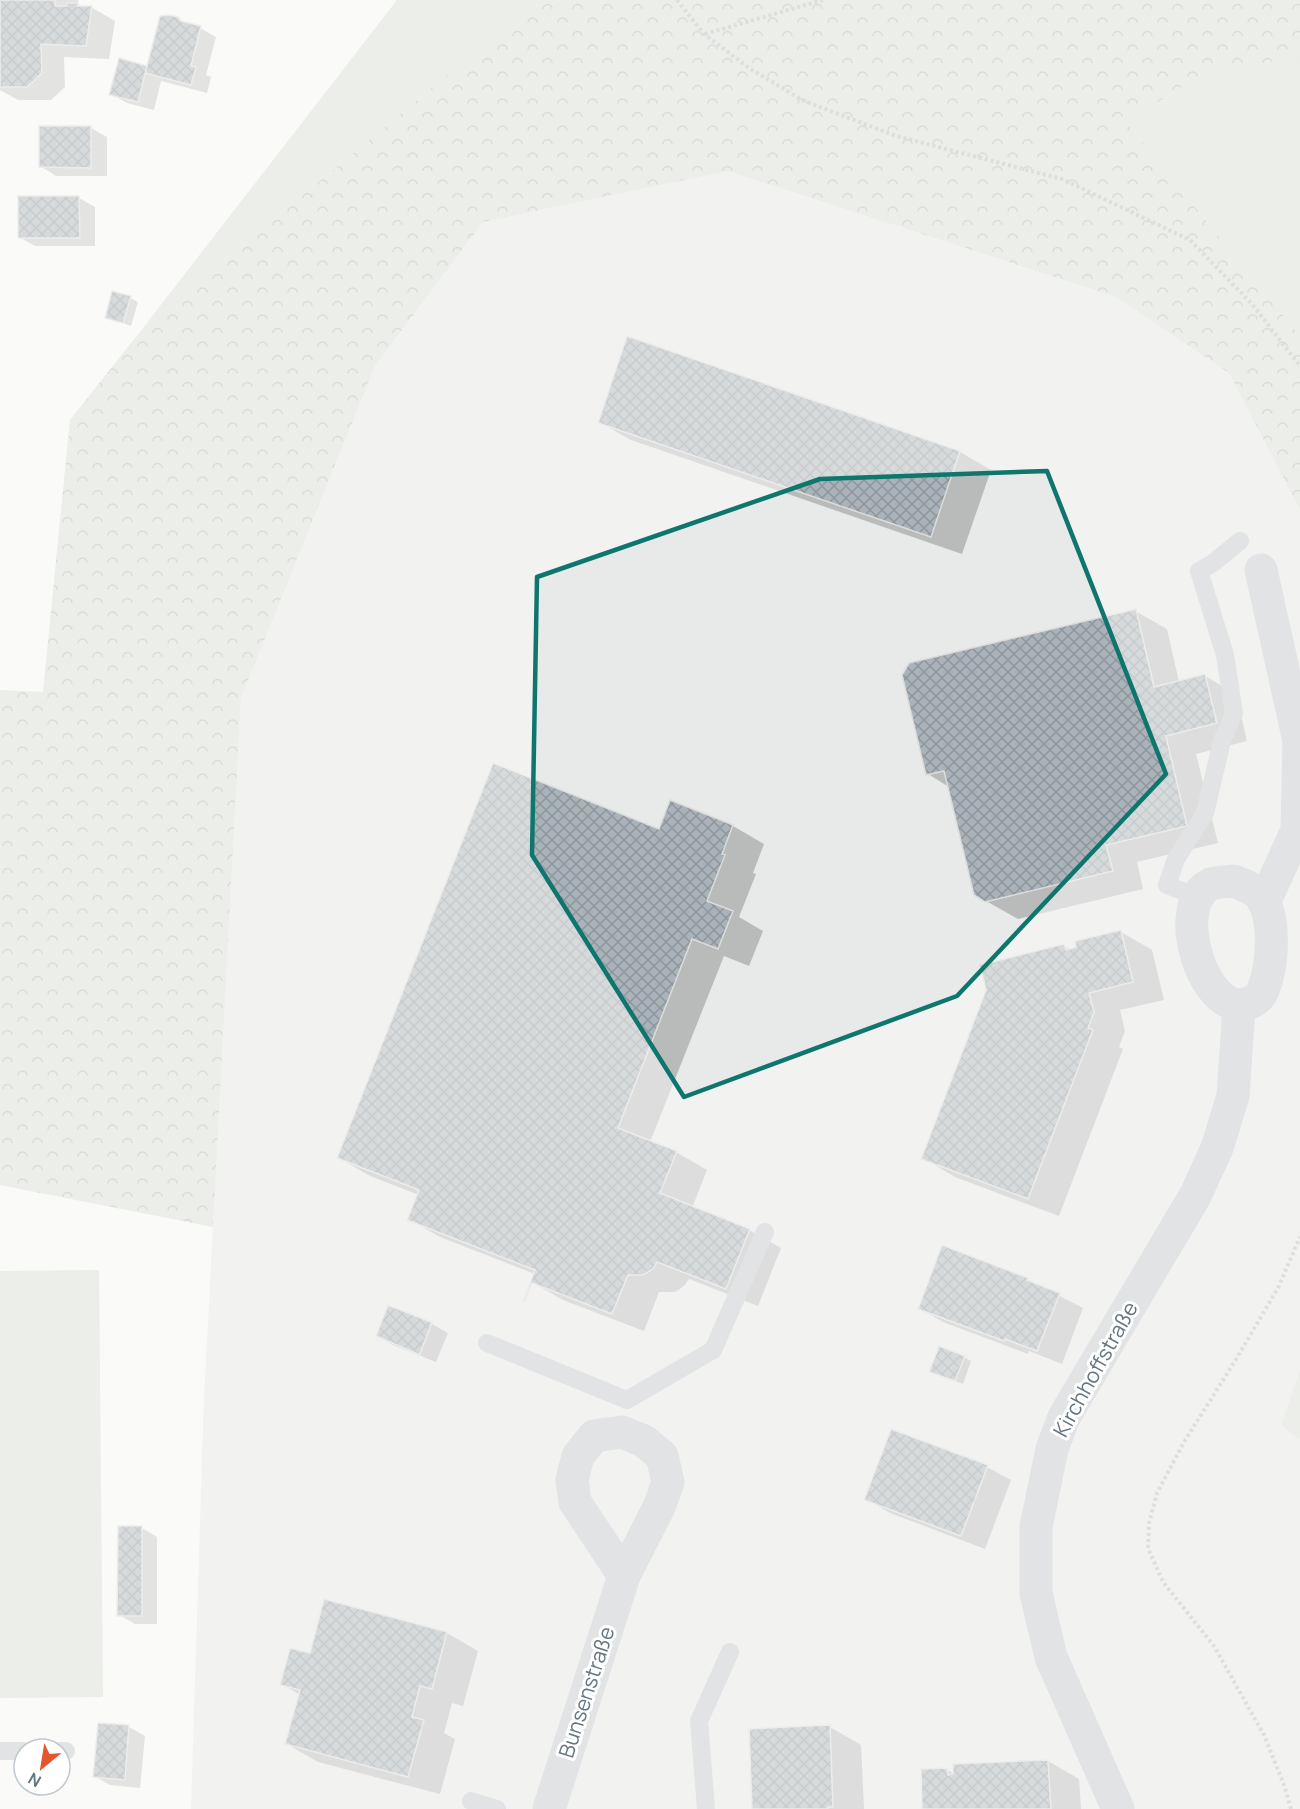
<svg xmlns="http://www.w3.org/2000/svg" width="1300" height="1809" viewBox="0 0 1300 1809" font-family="Manrope,sans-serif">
<defs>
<pattern id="forest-crowns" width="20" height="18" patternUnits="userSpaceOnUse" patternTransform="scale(1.5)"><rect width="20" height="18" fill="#dadfd7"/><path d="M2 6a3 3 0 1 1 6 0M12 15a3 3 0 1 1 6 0" fill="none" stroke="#b4b9b4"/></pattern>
<pattern id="building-cross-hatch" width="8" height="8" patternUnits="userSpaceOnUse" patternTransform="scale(1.5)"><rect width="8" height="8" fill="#aab3b9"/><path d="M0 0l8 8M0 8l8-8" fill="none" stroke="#8e969c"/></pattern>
</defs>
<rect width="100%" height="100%" fill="#fafaf8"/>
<path fill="#e8e9e9" d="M728,171L1116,297L1229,373L1300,510V1370L1281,1425L1300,1440V1809H191L204,1398L241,698L375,366L483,222Z"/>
<g fill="#dadfd7">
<path d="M397,0H568L529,7L143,328Z"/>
<path d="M1300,58V336L1126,122L1208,71Z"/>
<path d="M99,1270L103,1697L0,1698V1271Z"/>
<path d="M1300,1370V1440L1281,1425Z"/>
</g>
<path fill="url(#forest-crowns)" d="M568,0H1300V58L1208,71L1126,122L1300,336V510L1229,373L1116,297L728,171L483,222L375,366L241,698L213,1227L0,1185V690L43,692L70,420L143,328L529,7Z"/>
<g fill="#0003">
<path d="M0,0H78L79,5L83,7H91L115,21L109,59L64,57L65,87L51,100H18L0,90Z"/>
<path d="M177,19L187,25L200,28L216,37L206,75L211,77L207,93L161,81L154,110L127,103L111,94L148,67Z"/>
<path d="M91,128L107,137V176H56L40,166Z"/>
<path d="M79,198L95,207V246H35L19,237Z"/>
<path d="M130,298L138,302L131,326L107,317Z"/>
<path d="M628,338L960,452L991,470L962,554L631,440L599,422Z"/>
<path d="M1135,611L1167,629L1179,682L1205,676L1236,694L1247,741L1196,754L1218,843L1137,862L1143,889L1018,919L986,901L949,787L928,774Z"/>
<path d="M671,802L733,826L764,844L753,873L756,874L739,917L763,931L749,966L724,956L650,1142L676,1152L707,1170L692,1208L749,1230L781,1248L758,1306L689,1279L684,1286L675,1292H659L644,1331L563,1300L532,1282L535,1274L440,1237L409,1219L419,1195L370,1176L339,1158L660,831Z"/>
<path d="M1121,932L1152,950L1164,1000L1120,1010L1125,1031L1119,1047L1123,1049L1059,1216L955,1177L923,1158L1064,946L1071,950Z"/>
<path d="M1027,1279L1083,1308L1062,1364L1029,1351L1028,1354L943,1322L919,1308Z"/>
<path d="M389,1307L432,1324L448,1333L436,1362L393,1345L377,1336Z"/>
<path d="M964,1357L971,1361L963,1384L939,1375Z"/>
<path d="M987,1467L1011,1480L985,1549L890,1513L866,1499Z"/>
<path d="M142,1528L157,1537V1624H135L119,1615Z"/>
<path d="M325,1601L447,1633L478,1651L463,1706L452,1703L444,1733L455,1739L440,1794L318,1762L287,1744L300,1695L282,1684L311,1655Z"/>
<path d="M129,1727L145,1736L140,1788L110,1785L94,1776Z"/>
<path d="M830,1727L861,1745L864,1809H754Z"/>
<path d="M1048,1761L1079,1779L1081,1809H924L947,1770L955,1774Z"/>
</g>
<g fill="url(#building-cross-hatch)" stroke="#dcdcda" stroke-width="1.5">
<path d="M0,0H55V6H67V3H78L77,6H92L86,46L41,44L42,73L27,87H0Z"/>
<path d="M169,15L178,17L181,21L201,26L191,66L196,67L191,85L145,73L160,16Z"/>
<path d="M119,58L147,66L138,102L109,95Z"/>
<path d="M39,126H91V168L39,167Z"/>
<path d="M18,196H79L80,238H18Z"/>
<path d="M112,291L131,296L123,323L105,318Z"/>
<path d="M627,336L960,451L931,537L598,423Z"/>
<path d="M1136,609L1154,687L1205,674L1217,723L1166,736L1187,826L1106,845L1113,871L985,902L974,895L944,771L926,775L902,675L909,663Z"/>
<path d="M493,763L659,829L670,800L733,825L722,854L725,855L707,901L733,911L718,949L692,939L618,1128L677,1151L660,1193L750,1229L726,1289L657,1262L653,1269L643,1275H628L612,1314L532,1283L524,1302H523L535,1270L407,1220L419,1190L337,1158Z"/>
<path d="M1121,930L1133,982L1089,993L1094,1012L1088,1028L1093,1030L1028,1199L921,1159L986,990L980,965L1064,944L1066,950L1076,947L1075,941Z"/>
<path d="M942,1245L1028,1278L1027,1280L1060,1293L1037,1351L1005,1339L1004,1341L918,1309Z"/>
<path d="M388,1305L431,1322L433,1320L419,1356L418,1354L376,1336Z"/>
<path d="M939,1346L965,1356L955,1381L929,1372Z"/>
<path d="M891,1429L988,1465L961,1536L864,1500Z"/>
<path d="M118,1526H142V1616H117Z"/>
<path d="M324,1599L447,1632L432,1689L420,1686L412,1717L424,1720L408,1777L285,1744L300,1690L280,1685L290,1648L310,1653Z"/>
<path d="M98,1723L129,1725L125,1780L93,1777Z"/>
<path d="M830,1725L833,1807H828V1809H752L749,1729Z"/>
<path d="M1048,1760L1051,1809H922L921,1769L947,1768L948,1775L953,1774V1764Z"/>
</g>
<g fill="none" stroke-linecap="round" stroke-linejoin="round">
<g stroke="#bbbfc2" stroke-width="4" stroke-dasharray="3 3" stroke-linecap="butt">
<path d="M677,0L704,34L749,68L802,100L896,136L1062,179L1190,240L1252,304L1300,366"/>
<path d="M705,34L823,0"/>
<path d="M1291,1809L1284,1785L1264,1735L1214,1646L1163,1582L1148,1548L1149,1523L1157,1493L1184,1442L1235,1361L1278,1288L1300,1237"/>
</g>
<g stroke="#c3c8cc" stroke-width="18">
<path d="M1197,897L1167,885L1176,859L1205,813L1222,741L1234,713L1225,655L1199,571L1213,563L1240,541"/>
<path d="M487,1343L627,1400L713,1350L765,1232"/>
<path d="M0,1751H24"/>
<path d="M60,1751H66"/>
<path d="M471,1801L497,1809"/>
<path d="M706,1809L699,1721L730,1652"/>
</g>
<g stroke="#c3c8cc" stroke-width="33">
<path d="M1261,570L1299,741L1297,830L1264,903"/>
<path d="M1233,881C1241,884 1251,887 1258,893C1277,912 1273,967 1263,990C1260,998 1254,1002 1246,1004C1203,1015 1169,904 1211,884C1217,882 1227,882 1233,881Z"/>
<path d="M549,1809L624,1576L659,1507L668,1482L662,1456L644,1441L622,1432L594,1436L578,1456L572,1480L575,1502L624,1576"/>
<path d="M1118,1809L1051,1657L1036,1593V1527L1052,1449L1064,1417L1195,1196L1217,1148L1233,1096L1239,1006"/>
</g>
</g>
<path d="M0 0H1300V1809H0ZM1047,471L1166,774L957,996L684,1097L532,855L537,577L820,479Z" fill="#fafaf8" fill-opacity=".55" fill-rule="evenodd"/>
<path fill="none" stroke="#0f766e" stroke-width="4.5" stroke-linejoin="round" d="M1047,471L1166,774L957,996L684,1097L532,855L537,577L820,479Z"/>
<g text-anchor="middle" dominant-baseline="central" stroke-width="6" stroke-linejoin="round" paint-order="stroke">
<g font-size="21" fill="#657683" stroke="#fff">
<text transform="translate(1095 1369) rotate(-61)">Kirchhoffstraße</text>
<text transform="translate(586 1692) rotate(-72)">Bunsenstraße</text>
</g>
</g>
<g transform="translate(42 1767) rotate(210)"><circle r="28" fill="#ffffff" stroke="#c1c8cd" stroke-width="1.5"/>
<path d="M0-4.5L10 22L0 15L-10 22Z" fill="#e4572e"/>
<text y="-9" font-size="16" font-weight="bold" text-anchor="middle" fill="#657683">N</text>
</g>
</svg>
